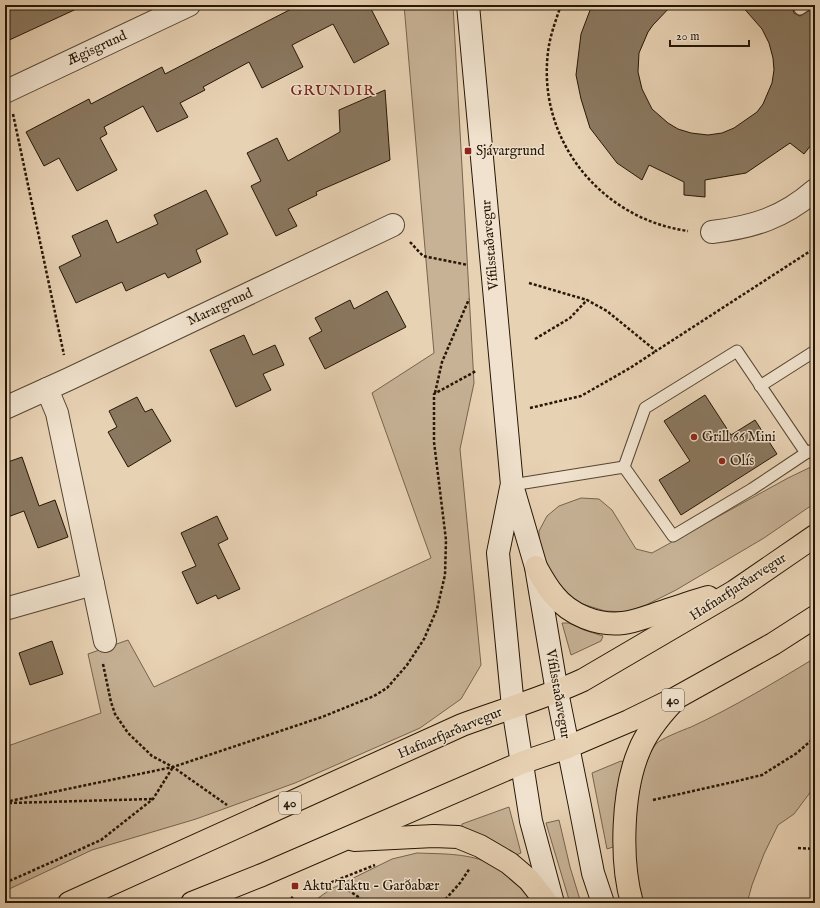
<svg xmlns="http://www.w3.org/2000/svg" width="820" height="908" viewBox="0 0 820 908" font-family="'IM FELL English',serif">
<rect width="100%" height="100%" fill="#e8d2b4"/>
<filter id="stains"><feTurbulence type="fractalNoise" baseFrequency=".005" numOctaves="4"/><feColorMatrix values="0 0 0 0 .2 0 0 0 0 .09 0 0 0 0 .02 0 0 0 .5 -.17"/></filter>
<radialGradient id="worn" r=".72"><stop offset=".6" stop-color="#630" stop-opacity="0"/><stop offset="1" stop-color="#630" stop-opacity=".3"/></radialGradient>
<g fill="#c7b296" stroke="#76644e">
<path d="M404,5H453L474,383L460,449L481,665L461,699L420,728L295,783L196,819L92,850L5,891V747L101,713L88,654L128,640L154,687L431,558L372,393L434,353Z"/>
<path d="M815,465V503L764,538L676,590L646,605L626,612L605,611L579,603L561,588L544,563L539,546V531L547,516L559,506L581,498L599,499L612,510L636,549L652,553L788,478Z"/>
<path d="M562,623H569L584,630L603,636L601,641L571,655Z"/>
<path d="M815,658V786L794,814L778,825L764,854L752,885L747,903H643C640,891 637,879 635,867C632,838 637,767 656,744C660,739 683,730 691,727C734,707 775,682 815,658Z"/>
<path d="M621,761L625,762L616,846L607,849L592,773Z"/>
<path d="M509,807L521,853L516,855C499,843 482,835 462,829V824Z"/>
<path d="M559,820L570,867L581,903H570L546,823Z"/>
<path d="M417,853C441,854 465,853 487,862C503,868 523,889 533,903H311L331,889L392,859Z"/>
</g>
<g fill="#8a7860" stroke="#251605">
<path d="M5,5H85L5,42Z"/>
<path d="M299,5H369L389,44L354,63L333,24L292,45L303,67L262,88L249,62L203,87L205,90L180,103L188,117L157,132L143,106L104,127L107,134L100,138L117,170L77,191L59,158L44,166L26,132L89,99L91,104L162,67L165,74Z"/>
<path d="M592,5H672L653,25L648,32L639,53L638,72L642,89L652,109L668,123L678,129L691,133L708,135L722,133L734,128L757,112L763,104L772,83L774,70L773,58L769,43L762,29L741,5H794L793,9L794,13L800,16L815,7V140L804,154L790,143L746,173L705,180V197L684,195V182L649,165L642,180L617,163L590,128L581,99L576,75L581,34Z"/>
<path d="M385,90L390,160L316,192L317,195L288,209L297,226L276,236L251,186L261,181L247,153L277,138L288,161L340,132L339,110Z"/>
<path d="M206,190L228,234L196,250L201,262L168,278L165,273L126,291L122,282L76,303L59,267L81,256L72,236L107,220L117,243L158,224L154,215Z"/>
<path d="M387,291L406,327L325,369L309,338L322,331L315,318L350,300L354,309Z"/>
<path d="M244,335L253,355L275,345L284,365L263,374L271,390L236,407L210,350Z"/>
<path d="M705,395L731,435L755,420L777,454L681,515L659,480L690,461L664,421Z"/>
<path d="M137,397L145,412L152,409L171,441L128,467L108,432L117,427L109,411Z"/>
<path d="M22,457L39,506L55,500L68,537L38,548L24,511L5,518V463Z"/>
<path d="M217,516L228,539L218,544L240,589L218,599L216,595L197,604L182,572L196,566L181,533Z"/>
<path d="M52,641L63,674L30,685L19,653Z"/>
</g>
<g fill="none" stroke-linecap="round" stroke-linejoin="round">
<g stroke="#564531" stroke-width="13">
<g id="lane">
<path d="M800,9L806,5"/>
<path d="M760,386L815,351"/>
<path d="M624,467L645,408L737,351L806,453"/>
<path d="M512,485L624,467L673,536L752,489L806,453L815,449"/>
</g>
</g>
<g stroke="#564531" stroke-width="24">
<g id="street">
<path d="M5,92L189,5"/>
<path d="M712,232C753,227 783,218 815,190"/>
<path d="M47,389L57,413L105,641"/>
<path d="M5,408L69,379L393,225"/>
<path d="M5,609L93,584"/>
</g>
</g>
<g stroke="#251605" stroke-width="24">
<g id="secondary">
<path d="M468,5L512,485L536,567L557,692L579,801L593,873L603,903"/>
<path d="M511,488L498,553L513,707L531,821L553,903"/>
</g>
</g>
<g stroke="#251605" stroke-width="24">
<g id="primary">
<path d="M536,567C541,576 547,587 554,595C570,615 598,626 623,623C633,622 643,618 653,615C671,609 690,602 708,597"/>
<path d="M354,840L434,836L458,837L480,846L509,863L529,880L547,903"/>
<path d="M69,903L462,725C503,710 544,698 583,680L735,591L815,536"/>
<path d="M192,903L262,875L521,763L568,747L629,721L676,698L773,644L815,617"/>
<path d="M632,903C620,861 622,791 639,751C646,733 659,717 672,703"/>
</g>
</g>
<g stroke="#251605" stroke-width="2.5" stroke-dasharray="3 2" stroke-linecap="butt">
<path d="M561,5C556,20 550,35 548,52C537,140 601,219 688,231"/>
<path d="M13,114L64,355"/>
<path d="M410,242L423,256L468,265"/>
<path d="M529,283L587,300"/>
<path d="M535,339L570,318L587,300L607,311L656,351L815,248"/>
<path d="M435,393L442,362L469,299"/>
<path d="M530,408L581,396L630,368L656,351"/>
<path d="M103,664L111,702L115,714L128,733L152,756L173,767L227,805"/>
<path d="M653,800L733,782L762,775L797,753L815,737"/>
<path d="M5,802L173,767L322,717L374,696L387,688L407,665L424,639L437,609L445,575L446,540L434,442V394L476,371"/>
<path d="M9,803L152,799"/>
<path d="M798,848L815,849"/>
<path d="M5,883L101,840L153,799L173,767"/>
<path d="M322,886L375,865"/>
<path d="M344,887L367,903"/>
<path d="M291,897L298,903"/>
<path d="M275,903L286,899"/>
<path d="M442,903L460,883L470,868"/>
</g>
<use href="#lane" stroke="#f0e2ce" stroke-width="11"/>
<use href="#street" stroke="#f0e2ce" stroke-width="22"/>
<use href="#secondary" stroke="#f0e2ce" stroke-width="22"/>
<use href="#primary" stroke="#e8d2b4" stroke-width="22"/>
</g>
<g fill="#8f2418" stroke="#f0e2ce" stroke-width="1.5">
<rect x="464" y="147" width="8" height="8" rx="2"/>
<circle cx="694" cy="437" r="4"/>
<circle cx="722" cy="461" r="4"/>
<rect x="291" y="882" width="8" height="8" rx="2"/>
</g>
<g text-anchor="middle" dominant-baseline="central" stroke-width="3" stroke-linejoin="round" paint-order="stroke">
<g fill="#f0e2ce" stroke="#625341" stroke-width="1">
<rect x="662" y="689" width="22" height="22" rx="3"/>
<rect x="279" y="792" width="22" height="22" rx="3"/>
</g>
<g font-size="13" font-weight="bold" fill="#251605">
<text x="673" y="700">40</text>
<text x="290" y="803">40</text>
</g>
<g font-size="14" fill="#251605" stroke="#f0e2ce">
<text transform="translate(97 48) rotate(-25)">Ægisgrund</text>
<text transform="translate(490 245) rotate(-95)">Vífilsstaðavegur</text>
<text transform="translate(220 307) rotate(-25)">Marargrund</text>
<text transform="translate(738 587) rotate(-33)">Hafnarfjarðarvegur</text>
<text transform="translate(558 694) rotate(80)">Vífilsstaðavegur</text>
<text transform="translate(450 733) rotate(-23)">Hafnarfjarðarvegur</text>
</g>
<g font-size="14" fill="#251605" stroke="#f0e2ce" text-anchor="start">
<text x="476" y="151">Sjávargrund</text>
<text x="702" y="437">Grill 66 Mini</text>
<text x="730" y="461">Olís</text>
<text x="303" y="886">Aktu Taktu - Garðabær</text>
</g>
<g font-size="15" letter-spacing="1" fill="#7a1f14" stroke="#f0e2ce">
<text x="333" y="90">GRUNDIR</text>
</g>
</g>
<rect width="820" height="908" fill="none" stroke="#e8d2b4" stroke-width="20"/>
<rect x="6" y="6" width="808" height="896" fill="none" stroke="#251605" stroke-width="2"/>
<rect x="10" y="10" width="800" height="888" fill="none" stroke="#251605"/>
<path d="M670 40v6h79v-6" fill="none" stroke="#251605" stroke-width="2"/>
<text x="676" y="40" font-size="12" fill="#251605" stroke="#f0e2ce" stroke-width="3" paint-order="stroke">20 m</text>
<rect width="100%" height="100%" filter="url(#stains)"/>
<rect width="100%" height="100%" fill="url(#worn)"/>
</svg>
